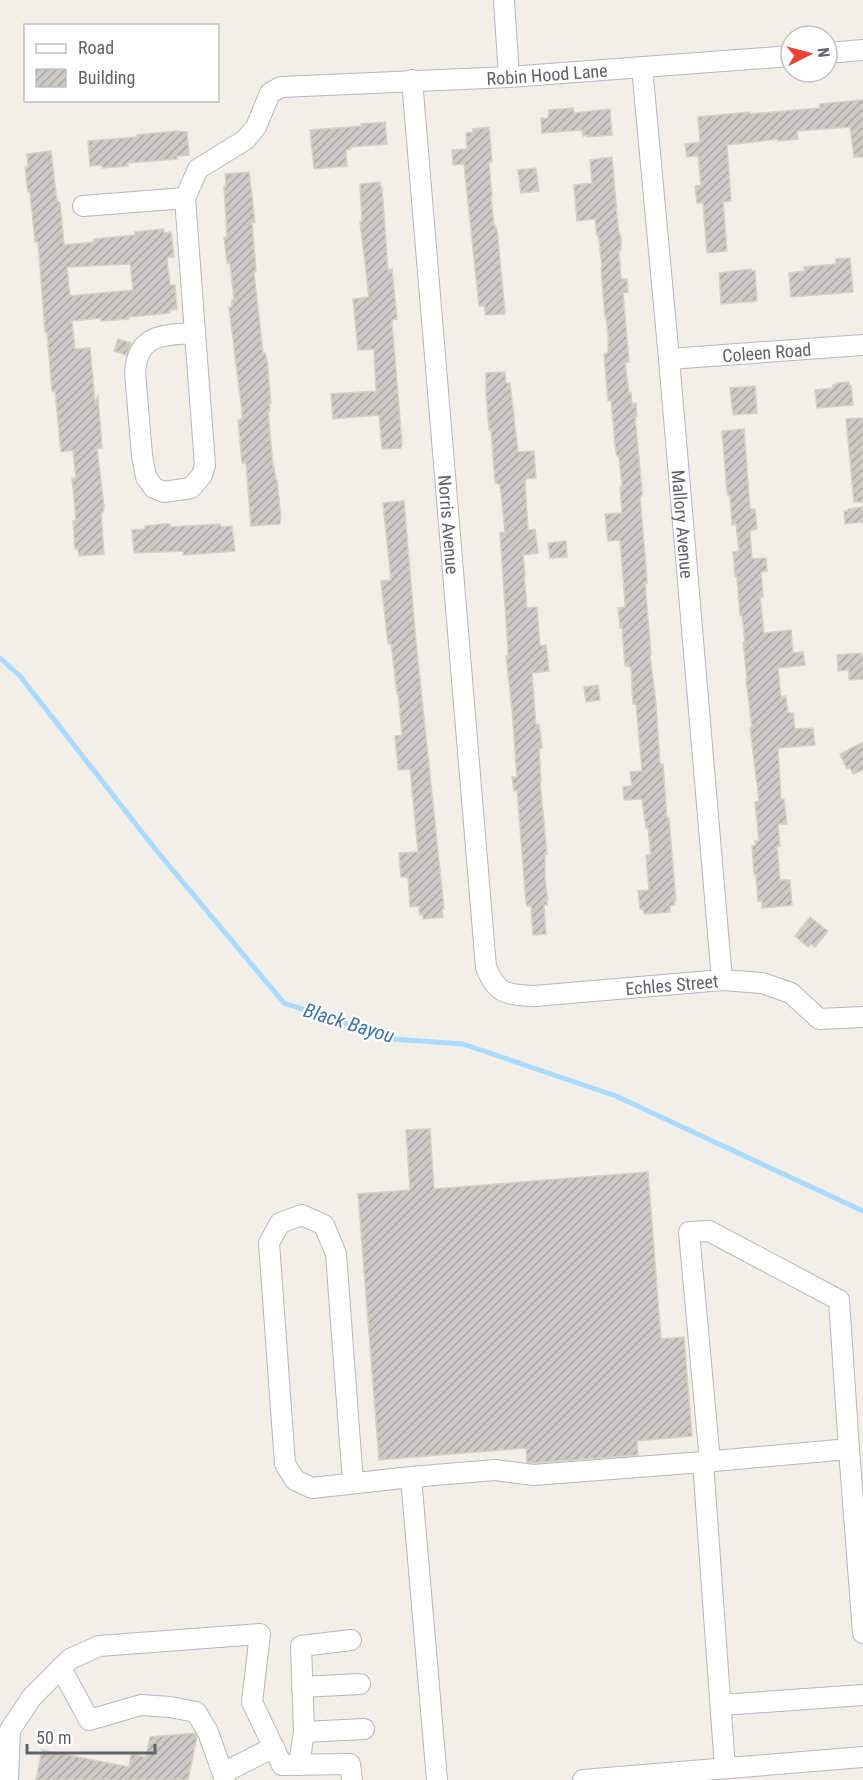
<svg xmlns="http://www.w3.org/2000/svg" width="863" height="1780" viewBox="0 0 863 1780" font-family="'Roboto Condensed',sans-serif">
<defs>
<pattern id="building-hatch" width="6" height="6" patternUnits="userSpaceOnUse" patternTransform="scale(1.5)"><rect width="6" height="6" fill="#cccac5"/><path d="M-1 1l2-2M0 6l6-6M5 7l2-2" fill="none" stroke="#a9a8a4"/></pattern>
</defs>
<rect width="100%" height="100%" fill="#f1efe8"/>
<g fill="none" stroke-linecap="round" stroke-linejoin="round">
<path stroke="#aadaff" stroke-width="5" d="M0,658L20,676L156,850L284,1003L393,1039L463,1044L616,1096L863,1211"/>
</g>
<g fill="url(#building-hatch)" stroke="#d6d1c6" stroke-width="1.5" fill-rule="evenodd">
<path d="M863,100V157H854L850,127L797,131L798,139L778,141V139L727,145L731,201L723,202L727,251L707,253L703,203H697L695,186L701,185L698,156L687,157L685,144L700,142L698,117L750,112V114L820,108V104Z"/>
<path d="M573,108L574,113L610,109L612,135L587,137V135L583,136L582,130L542,133L541,118H548L549,110Z"/>
<path d="M385,122L387,144L351,147V149L346,150L347,166L314,169L310,130L362,126L361,124Z"/>
<path d="M489,127L492,162H489L492,196L491,198L494,226L495,225L497,230L505,312L504,314L485,315V306H479L464,164L453,165L452,150L467,149L466,133L473,132V129Z"/>
<path d="M175,131L187,132L189,155L177,156V159L127,163L128,166L102,168V165L90,166L88,141L137,137V135Z"/>
<path d="M51,151L57,201L60,203L64,245L94,242V239L135,235V232L164,229V233L171,232L174,257H168L167,259L170,285H175L177,309L170,310V313L129,317V319L101,321V318L72,321L75,349L90,348L95,402L98,396L102,448H97L104,507L103,512H101L104,554L79,556L78,549H75L73,521L76,520L72,478H76L73,450L61,452L55,391H52L47,332H45L38,242H35L30,192H28L25,167L28,166L27,154ZM130,264L133,290L70,296L67,267Z"/>
<path d="M612,157L618,226L620,236H621V250H619L621,279H627L628,292L623,293L629,362H625L629,393H631L632,404L636,403L637,417H635L642,490V496L640,497L647,580V583H645L651,655H650L656,704L660,764H663L667,818H669L676,901H674L675,905L670,906V912L646,914L644,913L643,908L640,909L638,891L649,890L646,855H651L648,828H646L642,799L624,800L623,787L632,786L630,772L642,771L636,704H633L631,667L625,666L622,627L620,628L618,608L625,607V602L620,540L608,541L605,514L622,513L620,487L622,486L619,457L616,454L611,400L608,401L604,354L608,353V336L606,317H605L601,268H602L599,239L598,235H597L595,219L577,221L574,185L592,183L590,160Z"/>
<path d="M536,168L539,191L521,193L518,170Z"/>
<path d="M249,172L255,222L252,223L256,271L254,273L263,353H265L267,360L271,403H269L270,411H268L273,467H274L276,480H277L281,517L280,524L251,526L246,463H242L238,420L242,419V412L229,307H232V300H234L230,263H227L224,237H227L224,187H226L225,174Z"/>
<path d="M380,182L381,188H382L388,270L392,269L397,319L392,320V323L402,443L401,448L382,449L379,415L333,419L331,394L376,391L374,349L358,350L353,299L369,297L360,222H362L360,184Z"/>
<path d="M850,258L853,292L791,297L789,273L805,271L804,267L836,264V259Z"/>
<path d="M751,269V271H755L757,301L721,304L719,273Z"/>
<path d="M118,339L131,343L126,355L114,351Z"/>
<path d="M505,372L506,383H510L518,452L534,451L536,478L526,479L525,481L528,530L535,529L538,553L523,555L525,575H524L527,608L537,607L540,646L546,645L549,671L532,673L536,725L539,724L542,748H539L541,782H540L547,854H545V880L548,900H547V905H544L546,934L533,935L531,906H527L526,903L517,790L514,791L512,777H517L512,709L506,656H508V650L500,533L505,532L500,484L495,483L491,429L489,430L486,391V373Z"/>
<path d="M849,382V386H851L853,405L817,408L815,390L833,388V385H836V383Z"/>
<path d="M755,386L757,413L733,415L730,388Z"/>
<path d="M863,418V502H854L846,419Z"/>
<path d="M744,429L750,509H755L757,529L750,531L752,559L766,558L767,571L761,572L763,597H760L764,633L791,630L793,653L803,652L805,665L778,668L781,697L786,696L788,713H793L795,729L813,728L815,745L778,748L781,799H784L787,824H778L780,846H777L780,880H790L792,905L762,908V901H758L756,874H754L752,846L756,845L755,841H759L755,802L759,801L750,728L752,727L746,679H747L743,642H745L742,615H740L737,577H735L734,559L733,552L739,551L736,524L732,525L730,495H728L727,491L722,431Z"/>
<path d="M404,501L416,642L444,909H442L443,917L423,919V914L420,915L419,906L410,907L408,877H401L399,853L418,852L410,769L398,770L395,736L402,735L398,692L397,693L391,644H388L381,581L391,580L383,503Z"/>
<path d="M863,507V522L845,524L844,511H848V509Z"/>
<path d="M163,524H170V527L220,524L221,527L232,526L235,551L183,555V551L134,553L132,530L145,529V526Z"/>
<path d="M566,541L567,557L550,558L548,543Z"/>
<path d="M861,653V655H863V679L849,680V670L838,671L837,655Z"/>
<path d="M598,685L600,700L586,702L584,687Z"/>
<path d="M863,742V770L853,774L850,768L847,769L840,754Z"/>
<path d="M810,917L828,931L815,947L811,944L808,947L795,936Z"/>
<path d="M430,1129L434,1189L648,1172L661,1339L684,1337L692,1436L637,1441L638,1455L533,1463L527,1462L526,1448L379,1460L358,1194L410,1190L406,1130Z"/>
<path d="M195,1733L197,1736L188,1780H36L42,1750L129,1767L131,1754L146,1757L150,1737Z"/>
</g>
<g fill="none" stroke-linecap="round" stroke-linejoin="round">
<g stroke="#b5b8bc" stroke-width="22">
<g id="minor">
<path d="M504,0L509,77"/>
<path d="M827,53L863,50"/>
<path id="s1" d="M642,67L669,359L722,980"/>
<path id="s2" d="M412,80L486,967C496,994 507,995 535,996L722,980L762,983L791,993L819,1019L863,1017"/>
<path d="M185,198L195,333"/>
<path id="s3" d="M83,206L185,198L198,169L245,140L256,127L270,93L281,87L509,77L791,56"/>
<path d="M195,333L205,465L202,475L191,488L164,492L154,488L146,477L142,455L135,373C137,334 163,335 195,333Z"/>
<path id="s4" d="M669,359L863,345"/>
<path d="M703,1462L849,1449L863,1633"/>
<path d="M710,1462L689,1232L709,1231L839,1300L849,1449"/>
<path d="M411,1477L437,1780"/>
<path d="M353,1483L336,1254L324,1225L302,1215L280,1223L269,1243L285,1464L295,1480L312,1488L411,1477L495,1470L533,1475L703,1462L725,1768"/>
<path d="M61,1668L89,1720L141,1705L170,1707L196,1712L208,1732L225,1780"/>
<path d="M302,1687L360,1684"/>
<path d="M721,1705L863,1695"/>
<path d="M304,1732L364,1729"/>
<path d="M299,1765L304,1732L301,1646L351,1640"/>
<path d="M223,1773L274,1747"/>
<path d="M8,1780L10,1730L32,1697L70,1659L99,1646L260,1634L252,1702L282,1765L350,1764L352,1780"/>
<path d="M583,1780L863,1757"/>
</g>
</g>
<use href="#minor" stroke="#fff" stroke-width="20"/>
</g>
<g text-anchor="middle" dominant-baseline="central" stroke-width="4.5" stroke-linejoin="round" paint-order="stroke">
<g font-size="18" fill="#5f6368" stroke="#fff">
<text stroke="none"><textPath href="#s3" startOffset="522">Robin Hood Lane</textPath></text>
<text stroke="none"><textPath href="#s4" startOffset="98">Coleen Road</textPath></text>
<text stroke="none"><textPath href="#s2" startOffset="446">Norris Avenue</textPath></text>
<text stroke="none"><textPath href="#s1" startOffset="459">Mallory Avenue</textPath></text>
<text stroke="none"><textPath href="#s2" startOffset="1090">Echles Street</textPath></text>
</g>
<g font-size="20" font-style="italic" fill="#4174aa" stroke="#fff">
<text transform="translate(349 1023) rotate(17)">Black Bayou</text>
</g>
</g>
<rect x="24" y="24" width="195" height="78" fill="#ffffff" stroke="#bfc1c3" stroke-width="1.5"/>
<rect x="36" y="44" width="30" height="9" fill="#ffffff" stroke="#bfc1c3" stroke-width="1.5"/>
<text x="78" y="54" font-size="18" fill="#5f6368">Road</text>
<rect x="36" y="69" width="30" height="18" fill="url(#building-hatch)" stroke="#bfc1c3" stroke-width="1.5"/>
<text x="78" y="84" font-size="18" fill="#5f6368">Building</text>
<g transform="translate(809 54) rotate(84)"><circle r="28" fill="#ffffff" stroke="#bfc1c3" stroke-width="1.5"/>
<path d="M0-4.5L10 22L0 15L-10 22Z" fill="#ea4335"/>
<text y="-9" font-size="16" font-weight="bold" text-anchor="middle" fill="#5f6368">N</text>
</g>
<path d="M27 1744v9h128v-9" fill="none" stroke="#5f6368" stroke-width="3"/>
<text x="36" y="1744" font-size="18" fill="#5f6368" stroke="#ffffff" stroke-width="4.5" paint-order="stroke">50 m</text>
</svg>
